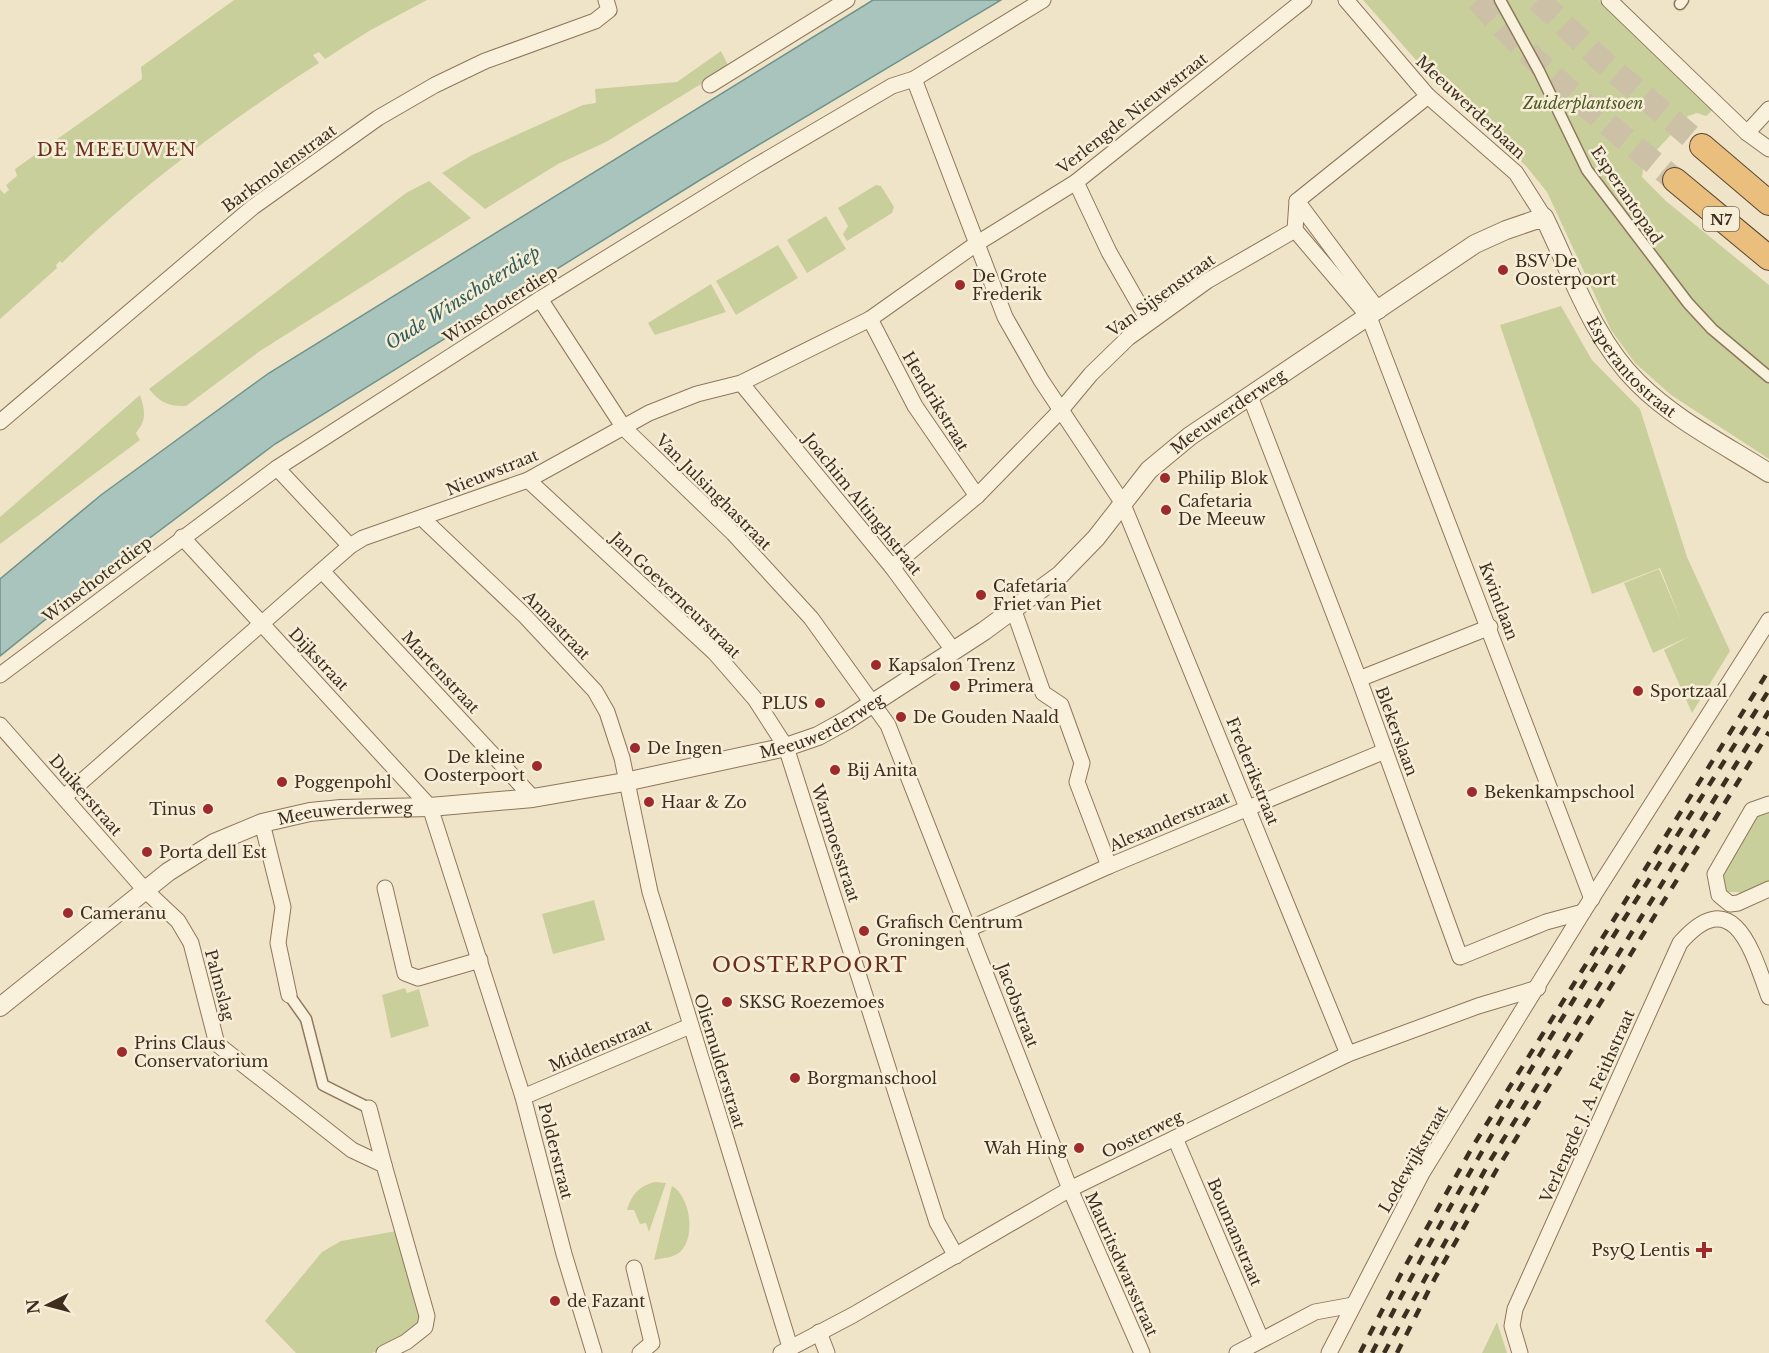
<svg xmlns="http://www.w3.org/2000/svg" width="1769" height="1353" viewBox="0 0 1769 1353" font-family="'Libre Baskerville',serif">
<rect width="100%" height="100%" fill="#f0e4c8"/>
<g fill="#c9cf9b">
<path d="M234,0H427L369,31L325,59L319,52L313,55L319,63C229,121 139,187 62,263L60,261L56,265L57,268L0,319V189L4,194L9,190L6,185L17,176L15,169L142,79L141,67Z"/>
<path d="M1363,0H1599L1715,108L1706,116L1697,113L1688,116L1644,164L1642,177L1666,201L1769,285V459L1671,395L1635,363L1611,330L1547,192L1526,166L1430,76Z"/>
<path d="M721,51L729,67L606,142L558,164L485,209L442,173L472,155L583,105L596,103L595,89L677,82Z"/>
<path d="M429,181L471,218L260,351L186,406C168,407 160,402 149,389L406,193Z"/>
<path d="M876,185L881,186L894,207L892,213L847,241L843,234L848,226L838,208Z"/>
<path d="M826,216L846,249L807,273L787,240Z"/>
<path d="M778,245L798,278L736,315L716,281Z"/>
<path d="M711,284L726,312L655,335L648,323Z"/>
<path d="M1561,306L1592,360L1640,409L1687,557L1730,651L1692,713L1664,650L1688,637L1653,653L1624,583L1659,569L1682,623L1660,568L1592,594L1500,325Z"/>
<path d="M140,395C145,410 147,420 136,433L140,440L0,544V517Z"/>
<path d="M1769,813V882L1740,895L1739,892H1727L1721,875L1756,816Z"/>
<path d="M594,900L605,940L553,954L542,914Z"/>
<path d="M405,988L407,993L419,989L429,1026L391,1038L382,995Z"/>
<path d="M655,1182L666,1183L649,1232L646,1223L640,1224L634,1210H627C632,1194 639,1186 655,1182Z"/>
<path d="M672,1186C690,1196 696,1236 681,1251C674,1258 663,1258 654,1260Z"/>
<path d="M402,1230L431,1329L372,1353H296L265,1321L322,1252L341,1241Z"/>
<path d="M1497,1322L1507,1353H1482Z"/>
</g>
<path fill="#a9c4bc" stroke="#6f938a" stroke-width="1.5" d="M873,0H1001L700,180L275,444L107,570L0,656V579L101,495L269,373Z"/>
<g fill="none" stroke-linecap="round" stroke-linejoin="round">
<g stroke="#ccc0a6" stroke-width="24" stroke-dasharray="24 12" stroke-linecap="butt">
<path d="M1478,0C1536,67 1606,123 1675,180"/>
<path d="M1538,0L1601,60L1702,146"/>
</g>
<g stroke="#8d765c" stroke-width="13">
<g id="pedestrian">
<path d="M1500,0L1539,71L1587,170L1688,303L1712,329L1769,377"/>
<path d="M1680,4L1683,0"/>
<path d="M289,995L306,1019L323,1085L369,1108"/>
</g>
</g>
<g stroke="#8d765c" stroke-width="17">
<g id="minor">
<path d="M1346,0L1428,96L1516,173L1544,217"/>
<path d="M1609,0L1747,133L1769,149"/>
<path d="M914,79L1005,317L1041,380L1122,502L1348,1054"/>
<path d="M710,85L847,0"/>
<path d="M1747,133L1769,109"/>
<path d="M1076,182L1109,252L1149,322"/>
<path d="M1297,201L1379,311"/>
<path d="M1295,230L1369,317L1592,899"/>
<path d="M1295,230L1297,201L1428,96"/>
<path d="M540,299L624,428L733,533L811,618L888,725L1070,1189L1142,1353"/>
<path d="M870,319L915,406L977,496"/>
<path d="M741,383L892,567L953,650"/>
<path d="M1250,396L1359,679L1460,957L1546,922L1583,912"/>
<path d="M0,422L253,207L378,118L435,85L485,61L595,21L609,10L606,0"/>
<path d="M277,468L350,546"/>
<path d="M528,480L715,653L755,699L786,747L937,1222L956,1256"/>
<path d="M422,518L524,615L595,691L607,712L622,758L650,892L790,1347"/>
<path d="M182,537L430,807L523,1097L564,1254L594,1353"/>
<path d="M892,567L977,496L1061,410L1091,374L1128,338L1207,281L1295,230"/>
<path d="M322,571L533,798"/>
<path d="M1014,611L1043,693L1061,705L1082,763L1077,782L1109,866"/>
<path d="M0,675L277,468L540,299L754,167L892,86L914,79L1043,0"/>
<path d="M1359,679L1490,627"/>
<path d="M0,725L145,890L178,921L191,943L217,1044L352,1150L384,1165L427,1316L425,1327L406,1342L384,1353"/>
<path d="M64,797L350,546L363,538L528,480L649,413L697,394L741,383L870,319L976,244L1076,182L1304,0"/>
<path d="M1769,804L1752,810L1715,874L1719,895L1730,904L1738,903L1769,889"/>
<path d="M262,823L283,907L278,943L289,995"/>
<path d="M385,888L405,973L418,978L480,960"/>
<path d="M969,929L1109,866L1385,751"/>
<path d="M523,1097L690,1026"/>
<path d="M369,1108L384,1165"/>
<path d="M1175,1138L1261,1339"/>
<path d="M634,1268L652,1343L640,1353"/>
<path d="M819,1332L827,1353"/>
<path d="M781,1353L853,1315L1070,1189L1348,1054L1478,1006L1538,988"/>
<path d="M1237,1353L1315,1312L1353,1305"/>
<path d="M1329,1353L1422,1173L1583,912L1769,620"/>
<path d="M1520,1353L1512,1326L1515,1309L1680,943C1734,881 1753,953 1769,997"/>
</g>
</g>
<g stroke="#8d765c" stroke-width="20">
<g id="tertiary">
<path id="s1" d="M0,1007L168,872L214,843L262,823L310,812L341,809L430,807L533,798L625,782L786,747L818,736L847,720L984,631L1060,575L1096,538L1149,470L1190,436L1475,244L1506,230L1544,217C1571,272 1593,339 1638,383C1675,420 1725,445 1769,473"/>
</g>
</g>
<g stroke="#5b4430" stroke-width="26">
<g id="trunk">
<path d="M1702,146L1769,203"/>
<path d="M1675,180L1769,258"/>
</g>
</g>
<use href="#pedestrian" stroke="#faf1dc" stroke-width="10"/>
<use href="#minor" stroke="#faf1dc" stroke-width="15"/>
<use href="#tertiary" stroke="#faf1dc" stroke-width="18"/>
<use href="#trunk" stroke="#eabe7c" stroke-width="24"/>
<g stroke="#3d2e20" stroke-width="4.5" stroke-dasharray="10 10" stroke-linecap="butt">
<path d="M1360,1353L1402,1272L1473,1146L1769,670"/>
<path d="M1372,1353C1488,1123 1633,908 1769,690"/>
<path d="M1384,1353L1490,1161L1769,711"/>
<path d="M1397,1353L1435,1278L1497,1169L1769,732"/>
</g>
</g>
<g fill="#9e2a2b" stroke="#f7eed8" stroke-width="2">
<circle cx="1503" cy="270" r="6"/>
<circle cx="960" cy="285" r="6"/>
<circle cx="1165" cy="478" r="6"/>
<circle cx="1166" cy="510" r="6"/>
<circle cx="981" cy="595" r="6"/>
<circle cx="876" cy="665" r="6"/>
<circle cx="955" cy="686" r="6"/>
<circle cx="1638" cy="691" r="6"/>
<circle cx="820" cy="703" r="6"/>
<circle cx="901" cy="717" r="6"/>
<circle cx="635" cy="748" r="6"/>
<circle cx="537" cy="766" r="6"/>
<circle cx="835" cy="770" r="6"/>
<circle cx="282" cy="782" r="6"/>
<circle cx="1472" cy="792" r="6"/>
<circle cx="649" cy="802" r="6"/>
<circle cx="208" cy="809" r="6"/>
<circle cx="147" cy="852" r="6"/>
<circle cx="68" cy="913" r="6"/>
<circle cx="864" cy="931" r="6"/>
<circle cx="727" cy="1002" r="6"/>
<circle cx="122" cy="1052" r="6"/>
<circle cx="795" cy="1078" r="6"/>
<circle cx="1079" cy="1148" r="6"/>
<path d="M1701 1241h6v6h6v6h-6v6h-6v-6h-6v-6h6z"/>
<circle cx="555" cy="1301" r="6"/>
</g>
<g text-anchor="middle" dominant-baseline="central" stroke-width="5" stroke-linejoin="round" paint-order="stroke">
<rect fill="#f7eed8" stroke="#756857" stroke-width="1.5" x="1703" y="207" width="36" height="24" rx="4.5"/>
<g font-size="15" font-weight="bold" fill="#3d2e20">
<text x="1721" y="219">N7</text>
</g>
<g font-size="16" font-style="italic" fill="#4d5a26" stroke="#f7eed8">
<text x="1583" y="103">Zuiderplantsoen</text>
</g>
<g font-size="16" fill="#3d2e20" stroke="#f7eed8">
<text transform="translate(1471 107) rotate(43)">Meeuwerderbaan</text>
<text transform="translate(1132 113) rotate(-38)">Verlengde Nieuwstraat</text>
<text transform="translate(279 168) rotate(-36)">Barkmolenstraat</text>
<text transform="translate(1627 195) rotate(56)">Esperantopad</text>
<text transform="translate(1161 295) rotate(-36)">Van Sijsenstraat</text>
<text transform="translate(500 304) rotate(-32)">Winschoterdiep</text>
<text stroke="none"><textPath href="#s1" startOffset="1962">Esperantostraat</textPath></text>
<text transform="translate(936 401) rotate(59)">Hendrikstraat</text>
<text stroke="none"><textPath href="#s1" startOffset="1414">Meeuwerderweg</textPath></text>
<text transform="translate(492 472) rotate(-22)">Nieuwstraat</text>
<text transform="translate(714 492) rotate(45)">Van Julsinghastraat</text>
<text transform="translate(863 504) rotate(51)">Joachim Altinghstraat</text>
<text transform="translate(97 579) rotate(-37)">Winschoterdiep</text>
<text transform="translate(676 595) rotate(44)">Jan Goeverneurstraat</text>
<text transform="translate(1499 601) rotate(69)">Kwintlaan</text>
<text transform="translate(557 625) rotate(46)">Annastraat</text>
<text transform="translate(319 659) rotate(47)">Dijkstraat</text>
<text transform="translate(441 672) rotate(47)">Martenstraat</text>
<text stroke="none"><textPath href="#s1" startOffset="894">Meeuwerderweg</textPath></text>
<text transform="translate(1397 731) rotate(70)">Blekerslaan</text>
<text transform="translate(1253 771) rotate(68)">Frederikstraat</text>
<text transform="translate(86 795) rotate(49)">Duikerstraat</text>
<text stroke="none"><textPath href="#s1" startOffset="406">Meeuwerderweg</textPath></text>
<text transform="translate(1169 821) rotate(-23)">Alexanderstraat</text>
<text transform="translate(836 843) rotate(72)">Warmoesstraat</text>
<text transform="translate(220 985) rotate(75)">Palmslag</text>
<text transform="translate(1018 1005) rotate(69)">Jacobstraat</text>
<text transform="translate(600 1045) rotate(-23)">Middenstraat</text>
<text transform="translate(720 1061) rotate(73)">Oliemulderstraat</text>
<text transform="translate(1587 1106) rotate(-66)">Verlengde J. A. Feithstraat</text>
<text transform="translate(1142 1134) rotate(-26)">Oosterweg</text>
<text transform="translate(556 1151) rotate(76)">Polderstraat</text>
<text transform="translate(1413 1159) rotate(-60)">Lodewijkstraat</text>
<text transform="translate(1235 1232) rotate(67)">Boumanstraat</text>
<text transform="translate(1122 1264) rotate(66)">Mauritsdwarsstraat</text>
</g>
<g font-size="16" fill="#3d2e20" stroke="#f7eed8" text-anchor="start">
<text x="1515" y="261">BSV De<tspan x="1515" dy="18">Oosterpoort</tspan></text>
<text x="972" y="276">De Grote<tspan x="972" dy="18">Frederik</tspan></text>
<text x="1177" y="478">Philip Blok</text>
<text x="1178" y="501">Cafetaria<tspan x="1178" dy="18">De Meeuw</tspan></text>
<text x="993" y="586">Cafetaria<tspan x="993" dy="18">Friet van Piet</tspan></text>
<text x="888" y="665">Kapsalon Trenz</text>
<text x="967" y="686">Primera</text>
<text x="1650" y="691">Sportzaal</text>
<text x="808" y="703" text-anchor="end">PLUS</text>
<text x="913" y="717">De Gouden Naald</text>
<text x="647" y="748">De Ingen</text>
<text x="525" y="757" text-anchor="end">De kleine<tspan x="525" dy="18">Oosterpoort</tspan></text>
<text x="847" y="770">Bij Anita</text>
<text x="294" y="782">Poggenpohl</text>
<text x="1484" y="792">Bekenkampschool</text>
<text x="661" y="802">Haar &amp; Zo</text>
<text x="196" y="809" text-anchor="end">Tinus</text>
<text x="159" y="852">Porta dell Est</text>
<text x="80" y="913">Cameranu</text>
<text x="876" y="922">Grafisch Centrum<tspan x="876" dy="18">Groningen</tspan></text>
<text x="739" y="1002">SKSG Roezemoes</text>
<text x="134" y="1043">Prins Claus<tspan x="134" dy="18">Conservatorium</tspan></text>
<text x="807" y="1078">Borgmanschool</text>
<text x="1067" y="1148" text-anchor="end">Wah Hing</text>
<text x="1690" y="1250" text-anchor="end">PsyQ Lentis</text>
<text x="567" y="1301">de Fazant</text>
</g>
<g font-size="18" letter-spacing="1.5" fill="#6b2e1e" stroke="#f7eed8">
<text x="117" y="150">DE MEEUWEN</text>
</g>
<g font-size="18" font-style="italic" fill="#2f5d5a" stroke="#f7eed8">
<text transform="translate(463 298) rotate(-32)">Oude Winschoterdiep</text>
</g>
<g font-size="20" letter-spacing="1.5" fill="#6b2e1e" stroke="#f7eed8">
<text x="810" y="965">OOSTERPOORT</text>
</g>
</g>
<g transform="translate(48 1305) rotate(264)" stroke="#f7eed8" stroke-width="4.5" paint-order="stroke">
<path d="M0-4.5L10 22L0 15L-10 22Z" fill="#3d2e20"/>
<text y="-9" font-size="16" font-weight="bold" text-anchor="middle" fill="#3d2e20">N</text>
</g>
</svg>
